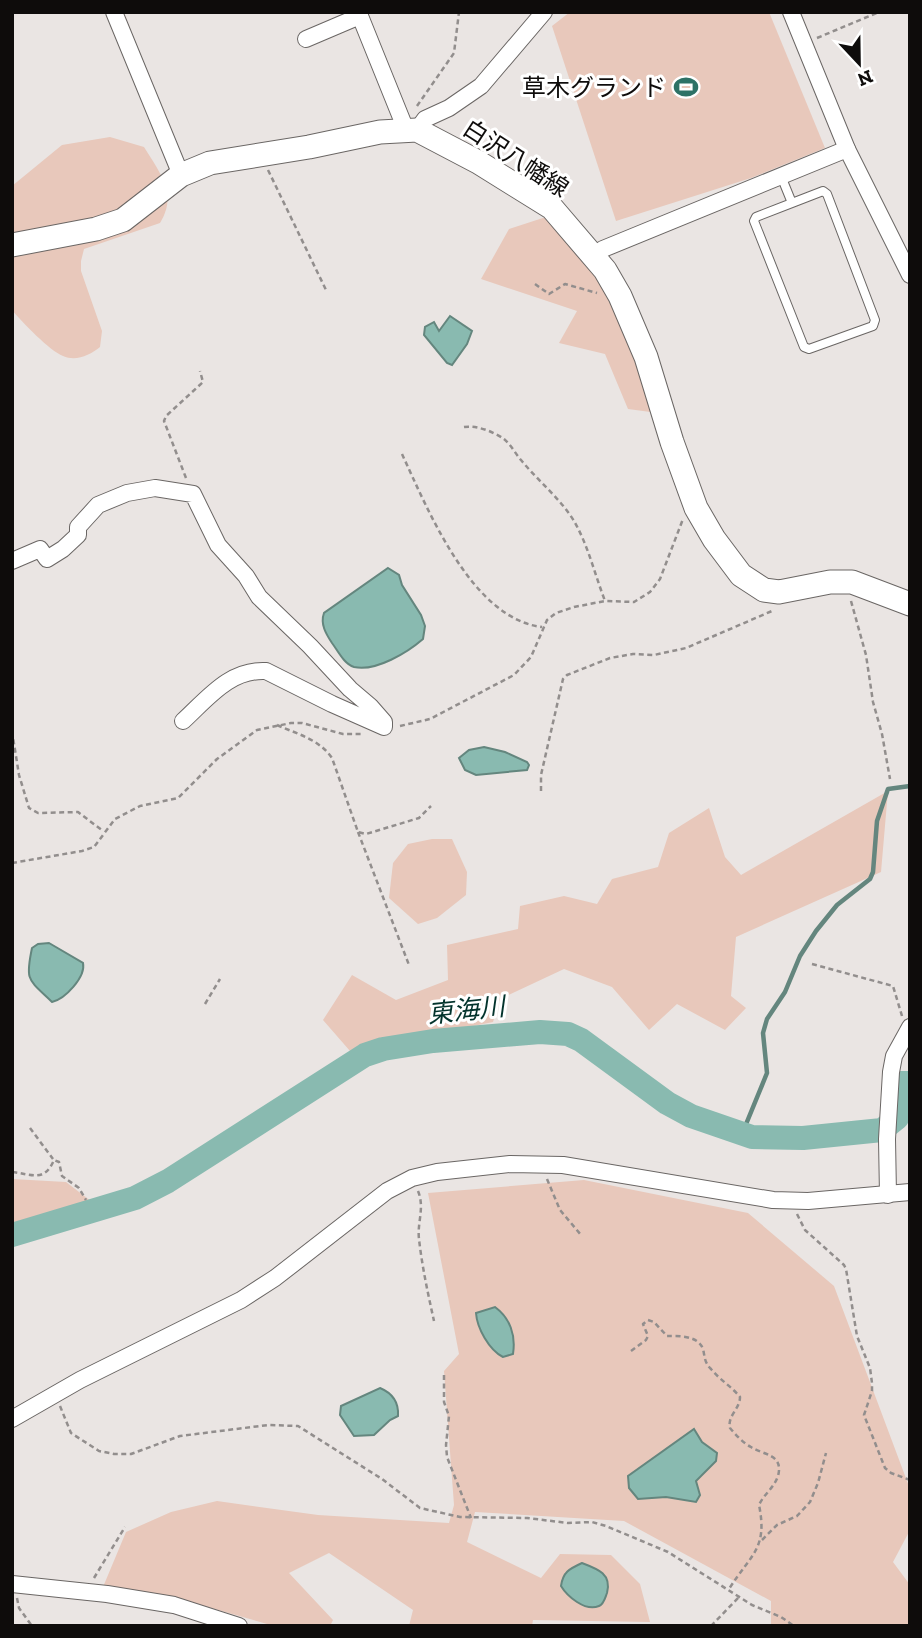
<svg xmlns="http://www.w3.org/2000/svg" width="922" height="1638" viewBox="0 0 922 1638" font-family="'Zilla Slab','Noto Sans JP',serif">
<rect width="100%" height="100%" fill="#eae5e3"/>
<g fill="#e8c8bb">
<path d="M570,12H769L825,148L751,178L616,221L552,26Z"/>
<path d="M110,137L144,147C160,173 178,194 160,223L84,249L81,261V271L102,331L100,347C90,355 76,362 63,356C50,351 22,322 12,310V186L62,145Z"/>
<path d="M552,215L601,273L658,413L628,409L605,354L559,343L577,311L481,279L509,229Z"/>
<path d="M888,791L881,872L736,937L731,996L746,1008L725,1030L677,1004L649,1030L612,987L564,969L500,999L493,1022L350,1051L323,1020L352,975L396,1000L448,980L447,945L518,929L520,906L564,896L597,904L612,879L658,867L669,833L709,808L725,857L741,875Z"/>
<path d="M432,839H452L467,872L466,895L437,918L418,924L389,898L393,863L408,844Z"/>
<path d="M12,1179L66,1182L96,1205L12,1228Z"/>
<path d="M584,1180L748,1213L834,1286L910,1489V1530L893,1562L910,1585V1626H771V1601L624,1521L475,1512L467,1542L541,1578L560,1554L611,1555L640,1584L650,1622L533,1620L532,1626H409L413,1610L329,1553L289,1573L333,1620L330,1626H274L176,1598L103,1587L126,1532L171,1512L217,1501L318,1515L449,1523L454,1505L444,1371L459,1354L428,1193Z"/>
</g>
<g fill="#89bab0" stroke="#64867e" stroke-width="2">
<path d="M450,316L472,331L467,344L452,365L447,363L424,335L425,327L434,322L439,331Z"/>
<path d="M388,568L399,575L402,585L421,615L425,626L423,639C408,652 376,672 354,667C344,664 338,651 332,643C326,634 320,624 324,613Z"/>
<path d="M484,747L505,752L527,762L529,765L527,770L476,775L465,770L459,758L469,750Z"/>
<path d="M49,943L83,963C86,977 65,999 52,1002C28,979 25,981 32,948L38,944Z"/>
<path d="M495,1307C510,1318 516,1335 513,1354L503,1357C489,1350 477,1328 476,1313Z"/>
<path d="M380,1388C392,1393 399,1402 398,1416L390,1420L374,1435L354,1436L340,1415L341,1406Z"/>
<path d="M694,1429L702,1442L717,1453L716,1461L696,1481L700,1495L696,1502L666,1497L638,1499L629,1488L628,1476Z"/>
<path d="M582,1563C598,1569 612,1574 607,1593C605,1598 604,1604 599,1606C585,1612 567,1596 561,1586C563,1572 569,1569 582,1563Z"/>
</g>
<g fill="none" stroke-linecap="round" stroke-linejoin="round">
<path stroke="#64867e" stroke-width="4.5" d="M742,1134L767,1073L763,1033L767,1019L785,992L800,956L816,931L837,905L870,879L873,872L877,821L888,789L910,786"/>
<path stroke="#89bab0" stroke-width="24" d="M12,1235L135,1198L168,1181L365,1055L383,1049L433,1041L540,1032L568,1034L581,1040L667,1103L691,1116L752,1137L803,1138L882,1130L897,1118L901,1083H910"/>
<g stroke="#6a6664" stroke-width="10">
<path id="service" d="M781,176L792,203L756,217L754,221L804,347L809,349L873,326L875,320L827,194L823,191L792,203"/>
</g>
<g stroke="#6a6664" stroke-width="18">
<g id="minor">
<path d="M114,12L181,175"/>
<path d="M791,12L847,149L910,275"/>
<path d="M360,16L406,130"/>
<path d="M306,39L360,16L359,12"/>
<path d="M417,130L425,119L449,108L481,86L544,12"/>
<path d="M594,255L603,249L847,149"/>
<path d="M12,561L40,549L47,559L63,549L78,535V527L98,505L127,493L155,488L193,494L218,545L246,576L259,597L310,646L350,689L370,706L384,722V727L332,704L266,671C230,669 208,698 183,721"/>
<path d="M888,1195L887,1139L891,1072L894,1056L910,1027"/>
<path d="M12,1419L80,1380L241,1300L275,1278L387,1191L412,1178L437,1172L510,1164L563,1165L773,1200L808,1201L910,1192"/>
<path d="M12,1584L107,1594L174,1605L239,1626"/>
</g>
</g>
<g stroke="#6a6664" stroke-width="25">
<path id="secondary" d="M12,245L96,229L123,220L181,175L210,163L309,147L380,132L417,130L478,162L552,208L605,270L620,296L646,357L672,442L696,508L714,539L741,575L764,590L779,592L830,582H852L910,604"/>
</g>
<g stroke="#928e8d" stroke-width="2.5" stroke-dasharray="5 3.5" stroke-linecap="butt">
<path d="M817,38L879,12"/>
<path d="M417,106L454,53L459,12"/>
<path d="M268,170L326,290"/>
<path d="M535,284L549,294L565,284L597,293"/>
<path d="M464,427C477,425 494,432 504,439C511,445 515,453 521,460C538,481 560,498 574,521C588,545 595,575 605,601"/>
<path d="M402,454C428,510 472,619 542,627"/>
<path d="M186,478L164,421L166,416L203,382L200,371"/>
<path d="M851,601L866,655L873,702L882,734L890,779"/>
<path d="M277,725C297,734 319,739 332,758L358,832L366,834L419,818L431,806"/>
<path d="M400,726L430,719L514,675L531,657L547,620L556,613L574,607L605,601L634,602L650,592L660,579L683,519"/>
<path d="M12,731L19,775L29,808L38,813L78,812L103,831"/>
<path d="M541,791V775L563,679L567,675L610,658L633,654L654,655L686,648L772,611"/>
<path d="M358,832L409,965"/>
<path d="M12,863L82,851L94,847L115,819L140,806L178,798L217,759L257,730L291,723H302L343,734H363"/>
<path d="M812,964L893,986L902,1016"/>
<path d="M205,1004L220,979"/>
<path d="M30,1128L53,1159"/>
<path d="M12,1172C32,1174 44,1183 54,1160L59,1162L62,1176L79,1188L86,1200"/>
<path d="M547,1179L560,1210L581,1235"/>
<path d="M418,1191C425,1208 417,1222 419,1239C422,1266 428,1294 434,1321"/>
<path d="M797,1214L805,1230L844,1265L846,1269L857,1336L870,1368L872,1383V1391L864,1415L885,1468L891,1473L910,1480"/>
<path d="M631,1351L646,1340L648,1336L643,1324L648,1320L654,1322L667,1336C678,1336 698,1335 703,1349C705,1357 704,1362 711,1369C720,1380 732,1387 740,1397C740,1409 727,1416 730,1428C736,1435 743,1443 751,1447C763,1455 784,1454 778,1476C774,1488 764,1494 759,1505C768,1549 751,1554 729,1589"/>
<path d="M444,1375V1402L449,1416L446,1445L447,1457L471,1518"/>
<path d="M60,1406L71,1433L99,1451L114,1454H131L180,1436L268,1425L298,1426L382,1479L420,1508L460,1517L527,1518L568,1523L592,1522L606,1526L668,1552L752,1605L781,1617L794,1626"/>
<path d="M762,1540L777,1525L797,1516L810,1502L818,1483L826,1453"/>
<path d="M94,1578L125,1527"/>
<path d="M17,1598L19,1608L32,1626"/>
<path d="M711,1626L739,1597"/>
</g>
<use href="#service" stroke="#fff" stroke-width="8"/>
<use href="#minor" stroke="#fff" stroke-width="16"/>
<use href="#secondary" stroke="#fff" stroke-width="23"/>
</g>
<defs>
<g id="stadium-bare" transform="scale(1.89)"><path d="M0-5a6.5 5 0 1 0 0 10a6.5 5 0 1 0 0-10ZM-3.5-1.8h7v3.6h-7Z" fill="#2d7266" stroke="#fff" stroke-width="2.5" paint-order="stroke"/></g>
</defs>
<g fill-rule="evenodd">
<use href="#stadium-bare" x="686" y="87"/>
</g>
<g text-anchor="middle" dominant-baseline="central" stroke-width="6" stroke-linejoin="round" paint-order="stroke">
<g font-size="24" fill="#0e0c0b" stroke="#fff" text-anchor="end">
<text x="666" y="87">草木グランド</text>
</g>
<g font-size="24" fill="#0e0c0b" stroke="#fff">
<text transform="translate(516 158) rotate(33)">白沢八幡線</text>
</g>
<g font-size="26" font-style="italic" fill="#03332c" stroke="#fff">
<text transform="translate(466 1010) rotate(-6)">東海川</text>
</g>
</g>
<rect width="922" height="1638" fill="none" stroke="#0e0c0b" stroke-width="28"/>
<g transform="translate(859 63) rotate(158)" stroke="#ffffff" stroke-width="5" paint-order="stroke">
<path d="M0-5L12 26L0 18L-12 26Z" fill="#0e0c0b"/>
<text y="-10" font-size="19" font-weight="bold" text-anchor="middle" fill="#0e0c0b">N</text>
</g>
</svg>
